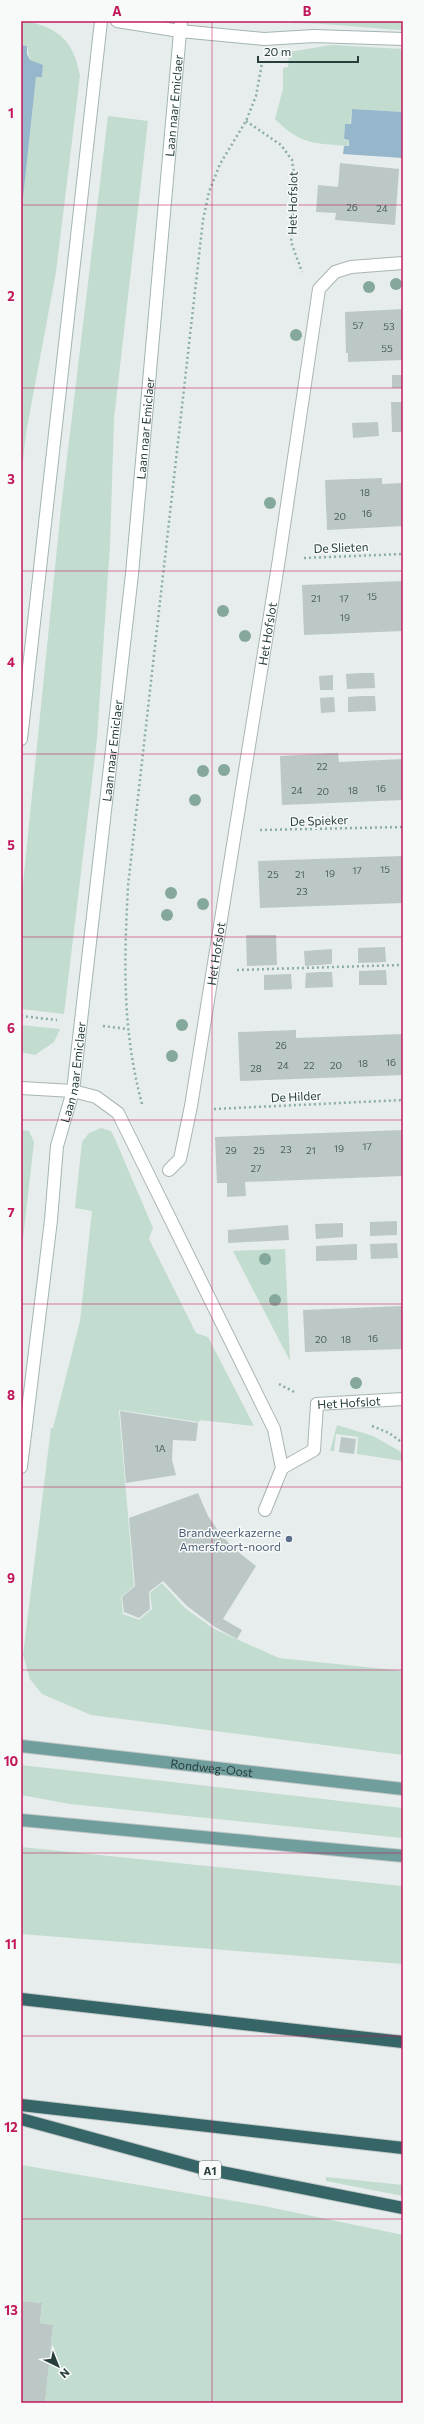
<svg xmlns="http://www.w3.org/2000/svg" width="424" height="2424" viewBox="0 0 424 2424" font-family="Commissioner,sans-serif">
<rect width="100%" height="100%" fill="#e6edec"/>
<g fill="#c2dccf">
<path d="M21,21C56,25 74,40 80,76L56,272L26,433L21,479V217L36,77H42L43,66L30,60L27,46L21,45Z"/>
<path d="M291,21H403V30C365,28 328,23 291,23Z"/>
<path d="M331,45L403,49V112L352,109L350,124H345L344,140H349L348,146C314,143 301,145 275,119L283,89V68L288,67L289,52Z"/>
<path d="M108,116L148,121L114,419L110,545L97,739L64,1014L21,1009V904L61,508Z"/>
<path d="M21,1025L60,1029L54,1042L35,1055L21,1052Z"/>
<path d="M101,1128L111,1131L115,1139L153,1228L149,1239L196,1333L208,1337L254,1426L200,1420L199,1422L119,1410L134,1586L121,1597L123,1614L139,1620L152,1609L150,1593L162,1583L185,1608L214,1629L279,1658L403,1671V1755L91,1715L42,1694L30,1679L23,1655L51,1428H53L80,1321L92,1211L75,1208L82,1142L89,1133Z"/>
<path d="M21,1130L29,1131L34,1142L21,1256Z"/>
<path d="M285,1249L290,1361L233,1251Z"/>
<path d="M337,1425L373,1436L403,1453V1461L357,1454L358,1437L336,1434L334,1451H330Z"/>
<path d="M21,1765L403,1808V1838L70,1804L21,1795Z"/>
<path d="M21,1847L403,1886V1964L21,1934Z"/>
<path d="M21,2165L264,2206L403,2235V2403H45L53,2325L40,2323L42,2303L21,2301Z"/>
<path d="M326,2177L403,2185V2196L326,2181Z"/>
</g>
<g fill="#95b6cb">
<path d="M21,45L27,46V54L30,60L43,65L42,77H36L21,217Z"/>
<path d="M352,109L403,112V158L343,154L344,146H349V140L344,139L345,124H351Z"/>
</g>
<g fill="#bcc8c6">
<path d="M340,163L399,169L395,225L335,220L336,213L316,212L318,185L338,187Z"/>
<path d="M403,309V360L348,362V353H346L345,312Z"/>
<path d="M392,375H402L403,388H392Z"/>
<path d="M391,402H403V432H392Z"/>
<path d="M378,422L379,436L353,438L352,423Z"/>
<path d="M382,478V484L403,483V526L327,530L325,480Z"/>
<path d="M403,581V631L304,635L302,585Z"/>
<path d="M361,673H374L375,688L347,689L346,674Z"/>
<path d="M333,675V690H320L319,676Z"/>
<path d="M362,696H375L376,711L348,712V697Z"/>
<path d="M334,697L335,712L321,713L320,698Z"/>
<path d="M338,753L339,762L403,759V800L282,805L280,756Z"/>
<path d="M403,856V903L260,908L258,861Z"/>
<path d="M246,935H276L277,965L247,966Z"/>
<path d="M385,947L386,962L358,963V948Z"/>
<path d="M332,949V964L305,966L304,951Z"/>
<path d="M386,970L387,985H359V971Z"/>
<path d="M319,972H332L333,987L305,988L306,973Z"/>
<path d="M291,974L292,989L264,990V975Z"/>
<path d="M296,1030V1038L403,1034V1075L240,1081L238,1032Z"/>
<path d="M403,1130V1176L245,1182L246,1196L227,1197V1183H217L215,1137Z"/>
<path d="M397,1221V1235L370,1236V1222Z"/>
<path d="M343,1223V1237L316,1239L315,1224Z"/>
<path d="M288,1225L289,1240L228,1243V1230Z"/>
<path d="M397,1243L398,1258L371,1259L370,1244Z"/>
<path d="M357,1244V1260L316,1261V1246Z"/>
<path d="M403,1306V1349L305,1352L303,1310Z"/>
<path d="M120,1411L198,1423L196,1441L173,1440L172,1460L176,1475L126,1483Z"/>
<path d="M341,1437L356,1439L354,1454L339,1452Z"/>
<path d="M198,1493L208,1516L221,1535L237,1551L256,1566L223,1619L242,1630L237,1639L215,1627L187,1606L163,1581L149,1592L150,1609L139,1618L124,1612L122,1597L135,1586L129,1518Z"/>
<path d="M21,2301L42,2303L40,2323L53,2325L45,2403H21Z"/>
</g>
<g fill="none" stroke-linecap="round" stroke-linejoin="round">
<g stroke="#a9b5b4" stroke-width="14">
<g id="lane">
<path d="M73,1091L96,1097L118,1113L274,1429L282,1468L265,1510"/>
<path d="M282,1468L314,1450L317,1404"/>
</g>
</g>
<g stroke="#a9b5b4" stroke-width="14">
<g id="street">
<path d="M21,1088L73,1091"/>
<path id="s1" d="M169,1170L180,1159L191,1106L279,559L319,289L335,272L351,267L403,263"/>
<path id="s2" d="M317,1404L403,1399"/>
</g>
</g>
<g stroke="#a3b5b3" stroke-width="14">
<g id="secondary">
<path d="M117,21L180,31L264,39L314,36L403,39"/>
<path d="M21,739L101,21"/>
<path id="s3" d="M21,1467L51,1220L57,1146L73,1091L132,574L181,21"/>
</g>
</g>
<g stroke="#c3c9c9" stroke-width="14">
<g id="primary">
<path id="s4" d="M21,1746L403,1789"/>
<path d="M21,1820L403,1856"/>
</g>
</g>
<g stroke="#c3c9c9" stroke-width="14">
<g id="highway">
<path d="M21,1999L403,2042"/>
<path d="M21,2105L403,2148"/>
<path d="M21,2119L201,2168L403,2208"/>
</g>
</g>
<g stroke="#8aadaa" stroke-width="2.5" stroke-dasharray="2 3" stroke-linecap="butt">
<path d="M246,121L281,145L292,160L295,180L291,242L302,272"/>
<path d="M304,558L403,554"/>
<path d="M260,830L403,827"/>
<path d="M237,970L400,965"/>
<path d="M21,1016L57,1020"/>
<path d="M103,1026L127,1029"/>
<path d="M142,1104C122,1029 124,963 128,886L203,220L209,192L220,164L246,121L256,96L262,63"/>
<path d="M214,1109L403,1100"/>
<path d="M279,1384L296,1393"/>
<path d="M372,1426L389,1433L403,1443"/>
</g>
<use href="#lane" stroke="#fff" stroke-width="12"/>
<use href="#street" stroke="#fff" stroke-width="12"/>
<use href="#secondary" stroke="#fff" stroke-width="12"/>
<use href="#primary" stroke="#709e9d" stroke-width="12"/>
<use href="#highway" stroke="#366567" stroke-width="12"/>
</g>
<g fill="#85a89c">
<circle cx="396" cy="284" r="6"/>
<circle cx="369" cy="287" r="6"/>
<circle cx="296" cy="335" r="6"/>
<circle cx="270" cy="503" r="6"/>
<circle cx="223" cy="611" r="6"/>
<circle cx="245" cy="636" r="6"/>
<circle cx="224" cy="770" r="6"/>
<circle cx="203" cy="771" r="6"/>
<circle cx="195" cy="800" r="6"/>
<circle cx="171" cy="893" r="6"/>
<circle cx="203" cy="904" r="6"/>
<circle cx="167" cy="915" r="6"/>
<circle cx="182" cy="1025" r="6"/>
<circle cx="172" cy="1056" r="6"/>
<circle cx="265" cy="1259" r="6"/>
<circle cx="275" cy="1300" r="6"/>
<circle cx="356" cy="1383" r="6"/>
</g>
<path fill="none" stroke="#c2185b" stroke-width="1" stroke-opacity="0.55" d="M212,21V2403M21,205H403M21,388H403M21,571H403M21,754H403M21,937H403M21,1120H403M21,1304H403M21,1487H403M21,1670H403M21,1853H403M21,2036H403M21,2219H403"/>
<circle fill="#5c6f8a" stroke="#f7faf9" stroke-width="1.5" cx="289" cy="1539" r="4"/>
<g text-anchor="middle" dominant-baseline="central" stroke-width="3" stroke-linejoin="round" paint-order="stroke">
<g font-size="10" fill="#4c605f">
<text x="352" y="207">26</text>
<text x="382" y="208">24</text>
<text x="358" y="325">57</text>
<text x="389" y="326">53</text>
<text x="387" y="348">55</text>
<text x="365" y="492">18</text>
<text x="367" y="513">16</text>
<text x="340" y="516">20</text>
<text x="372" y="596">15</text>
<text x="316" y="598">21</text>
<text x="344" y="598">17</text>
<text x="345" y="617">19</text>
<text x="322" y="766">22</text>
<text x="381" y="788">16</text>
<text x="297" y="790">24</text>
<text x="353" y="790">18</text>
<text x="323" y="791">20</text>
<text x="385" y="869">15</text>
<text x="357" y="870">17</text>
<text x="330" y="873">19</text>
<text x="273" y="874">25</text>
<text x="300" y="874">21</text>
<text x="302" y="891">23</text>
<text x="281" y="1045">26</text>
<text x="391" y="1062">16</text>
<text x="363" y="1063">18</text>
<text x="283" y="1065">24</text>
<text x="309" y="1065">22</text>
<text x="336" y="1065">20</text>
<text x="256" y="1068">28</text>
<text x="367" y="1146">17</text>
<text x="339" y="1148">19</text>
<text x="286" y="1149">23</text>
<text x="231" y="1150">29</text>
<text x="259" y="1150">25</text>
<text x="311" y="1150">21</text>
<text x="256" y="1168">27</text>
<text x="373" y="1338">16</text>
<text x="321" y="1339">20</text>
<text x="346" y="1339">18</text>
<text x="160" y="1448">1A</text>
</g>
<rect fill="#f7faf9" stroke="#657675" stroke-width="1" x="199" y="2161" width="22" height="18" rx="3"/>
<g font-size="11" font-weight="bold" fill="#273e3d">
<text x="210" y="2170">A1</text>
</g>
<g font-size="12" fill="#273e3d" stroke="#f7faf9">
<text stroke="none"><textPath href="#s3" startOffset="1371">Laan naar Emiclaer</textPath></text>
<text transform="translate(292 203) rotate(-89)">Het Hofslot</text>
<text stroke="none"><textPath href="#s3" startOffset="1047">Laan naar Emiclaer</textPath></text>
<text transform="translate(341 547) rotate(-2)">De Slieten</text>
<text stroke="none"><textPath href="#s1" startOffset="548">Het Hofslot</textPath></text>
<text stroke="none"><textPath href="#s3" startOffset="723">Laan naar Emiclaer</textPath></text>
<text transform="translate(319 820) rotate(-2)">De Spieker</text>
<text stroke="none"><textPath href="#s1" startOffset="224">Het Hofslot</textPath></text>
<text stroke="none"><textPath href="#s3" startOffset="399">Laan naar Emiclaer</textPath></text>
<text transform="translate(296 1096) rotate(-3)">De Hilder</text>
<text stroke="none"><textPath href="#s2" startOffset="32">Het Hofslot</textPath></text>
<text stroke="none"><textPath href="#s4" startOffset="192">Rondweg-Oost</textPath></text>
</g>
<g font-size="12" fill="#4e5e75" stroke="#f7faf9" text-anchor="end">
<text x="281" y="1532">Brandweerkazerne<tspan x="281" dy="14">Amersfoort-noord</tspan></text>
</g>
</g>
<rect width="424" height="2424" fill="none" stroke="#f7faf9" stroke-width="44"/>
<g transform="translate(58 2366) rotate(137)" stroke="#f7faf9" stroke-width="3" paint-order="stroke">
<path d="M0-3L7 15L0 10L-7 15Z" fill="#273e3d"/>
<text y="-6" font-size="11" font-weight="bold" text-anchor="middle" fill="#273e3d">N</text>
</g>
<path d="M258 56v6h100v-6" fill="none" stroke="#273e3d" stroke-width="2"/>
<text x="264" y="56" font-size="12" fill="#273e3d" stroke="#f7faf9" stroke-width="3" paint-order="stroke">20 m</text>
<rect x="22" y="22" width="380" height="2380" fill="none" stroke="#c2185b" stroke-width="1.5"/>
<g font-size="13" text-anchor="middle" font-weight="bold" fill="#c2185b">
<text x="117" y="16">A</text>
<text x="307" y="16">B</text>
<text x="11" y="118">1</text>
<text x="11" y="301">2</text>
<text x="11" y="484">3</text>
<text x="11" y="667">4</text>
<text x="11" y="850">5</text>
<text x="11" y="1033">6</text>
<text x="11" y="1217">7</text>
<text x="11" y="1400">8</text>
<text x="11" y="1583">9</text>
<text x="11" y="1766">10</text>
<text x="11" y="1949">11</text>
<text x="11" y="2132">12</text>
<text x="11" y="2315">13</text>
</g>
</svg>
